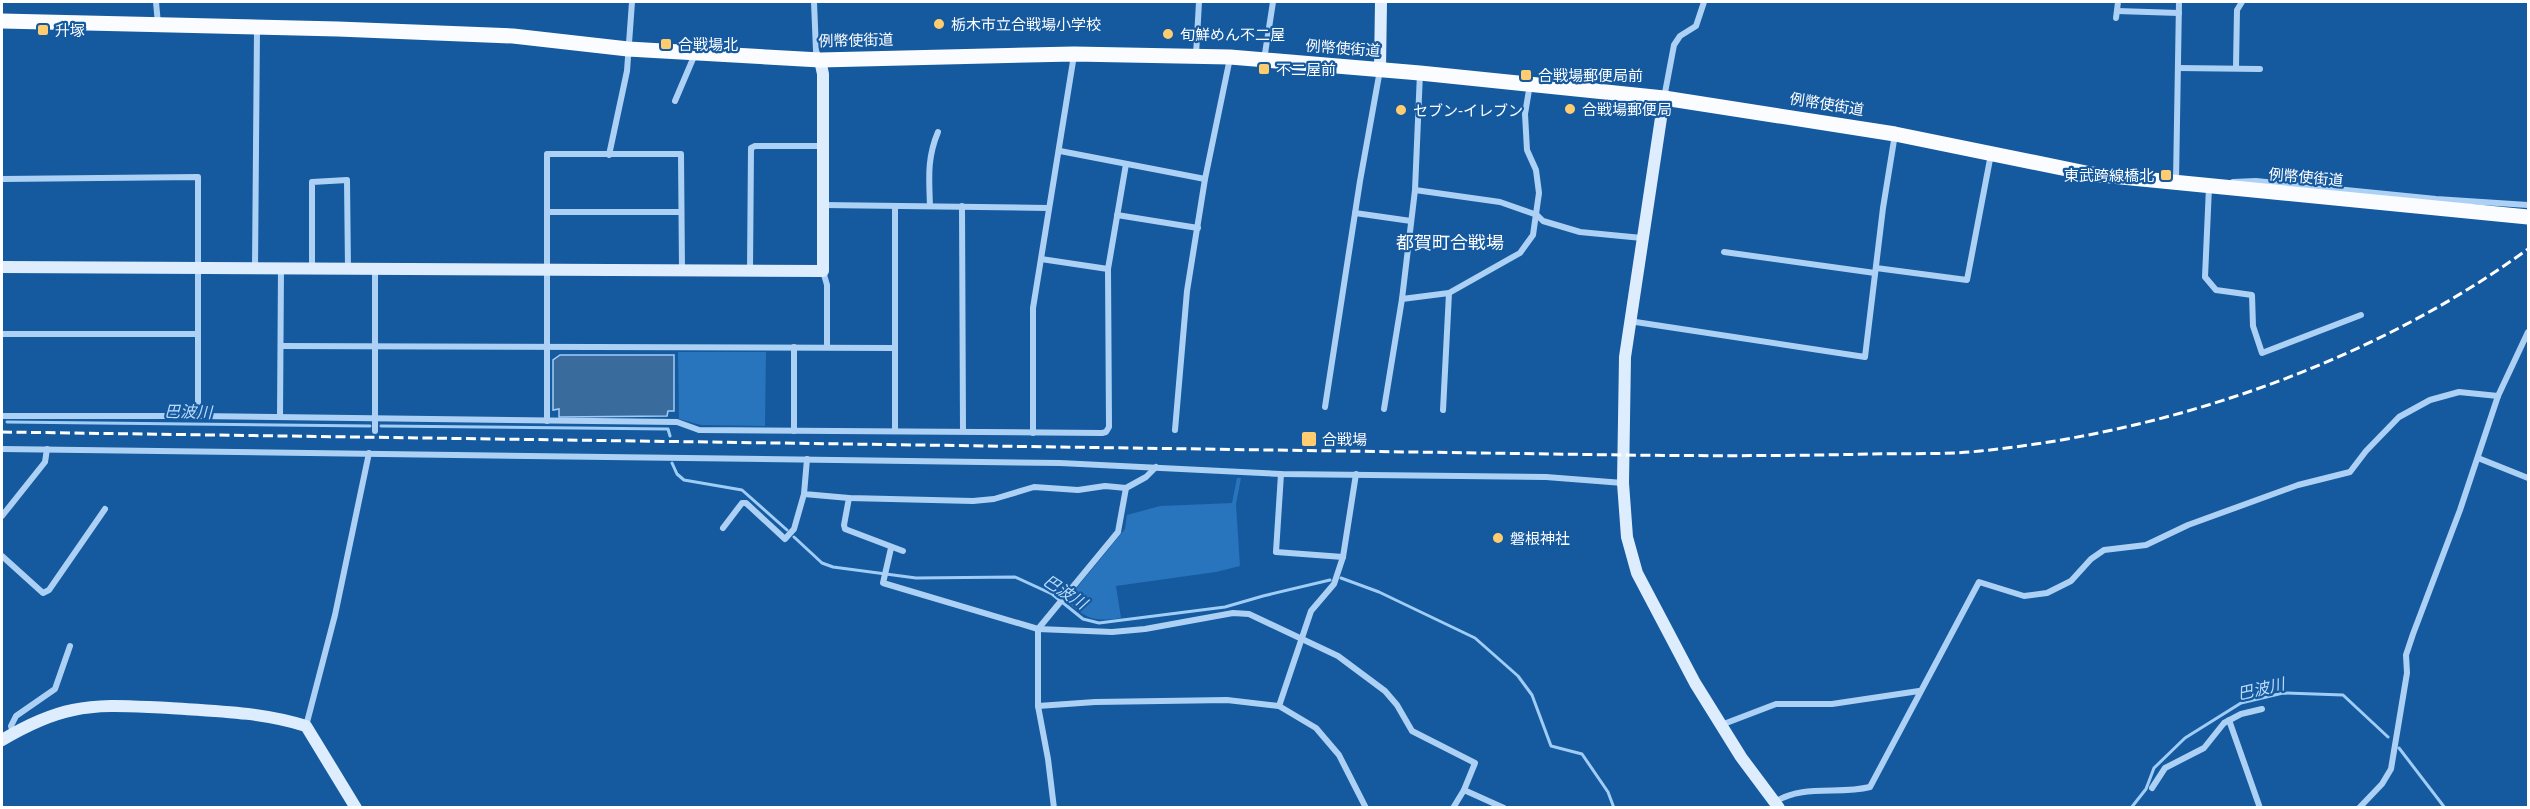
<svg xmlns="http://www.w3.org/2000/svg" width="2530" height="809" viewBox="0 0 2530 809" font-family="Helvetica,'Noto Sans JP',sans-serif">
<rect width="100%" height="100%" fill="#15599f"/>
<g fill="#2874bd">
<path d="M678,352H766L765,426L701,425L679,419Z"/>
<path d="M1237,478H1241L1236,504L1240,566L1216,572L1116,586L1121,618C1092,622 1088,619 1066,601L1125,529L1127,515L1160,506L1232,503Z"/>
</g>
<path fill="#3a6b9d" stroke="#a0cdf6" stroke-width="1.5" d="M560,355H674V411H668L667,416L559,417V409L553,410V360Z"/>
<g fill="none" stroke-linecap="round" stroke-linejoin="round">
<g stroke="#a0cdf6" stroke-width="3">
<path d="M7,422L370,426"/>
<path d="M381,426L668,429L670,436"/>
<path d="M672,463L677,474L684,480L742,490L787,530"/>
<path d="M794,537L822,563L833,567L916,578L1015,577L1052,594L1083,619L1099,623L1225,607L1263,596L1330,580"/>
<path d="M1341,578L1379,592L1475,638L1518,676L1532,695L1551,746L1582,754L1608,792L1614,808"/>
<path d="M2399,748L2445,808"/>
<path d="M2131,808L2146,789L2154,768L2185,738L2241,703L2283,693L2343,695L2388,737"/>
</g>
<g stroke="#add1f4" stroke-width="6">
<path d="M156,2L158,24"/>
<path d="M814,2L816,51L819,57"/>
<path d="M2117,11L2179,13"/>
<path d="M2116,18L2118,2"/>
<path d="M1196,55L1199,2"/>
<path d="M1264,60L1273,2"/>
<path d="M2236,67L2237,10L2242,2"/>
<path d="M2178,68L2260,69"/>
<path d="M1664,98L1674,45L1680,36L1696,26L1704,2"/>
<path d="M675,101L695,54"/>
<path d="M1060,151L1205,179"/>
<path d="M609,155L627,71L632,2"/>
<path d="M2,179L198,177V416"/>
<path d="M2176,181L2179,2"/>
<path d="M2233,182L2256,181L2436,199L2528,205"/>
<path d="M2209,187L2205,277L2216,290L2252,295L2253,326L2262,353L2361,315"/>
<path d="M1415,190L1500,202L1537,215L1543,221L1580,232L1642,238"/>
<path d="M823,205L1048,208"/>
<path d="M930,206C929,178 927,158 938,132"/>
<path d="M962,206L963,431"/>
<path d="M547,212H681"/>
<path d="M1355,213L1411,221"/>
<path d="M1117,215L1198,228"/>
<path d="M1724,252L1875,273"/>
<path d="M1041,259L1108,269"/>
<path d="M255,268L257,29"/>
<path d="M312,268V182L347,180L348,269"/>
<path d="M1876,268L1967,280L1991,154"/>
<path d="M375,270V431"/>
<path d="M750,270L751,148L755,146H823"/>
<path d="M823,271L827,285V347"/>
<path d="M1402,299L1449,293L1520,253L1533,235L1539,193L1536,170L1527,150L1525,114L1530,84"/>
<path d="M1629,321L1865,357L1883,208L1895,134"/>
<path d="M2,334H197"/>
<path d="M281,346L894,348"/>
<path d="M1325,407L1360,181L1380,70"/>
<path d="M1384,409L1402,299L1415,190L1420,73"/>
<path d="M1443,410L1449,293"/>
<path d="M2,416H198L677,422L699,430L1102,433L1106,432L1109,427L1108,269L1126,164"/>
<path d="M280,417L281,268"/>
<path d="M547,421V154H681L682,270"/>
<path d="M1175,430L1187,291L1205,179L1230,58"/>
<path d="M794,431V347"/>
<path d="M895,431V206"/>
<path d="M1033,433V308L1074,55"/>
<path d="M2,449L1060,463L1281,474L1546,477L1623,483"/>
<path d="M2478,458L2528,478"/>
<path d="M807,459L804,494L849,498L973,501L994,499L1034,487L1078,490L1105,486L1126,488L1146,477L1156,467"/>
<path d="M1281,474L1276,552L1343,557"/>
<path d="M849,498L844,525L845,529L903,551"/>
<path d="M2,516L45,462L47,449"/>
<path d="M723,528L742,503H746L785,539L794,529L804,494"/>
<path d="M891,548L883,583L1038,629L1112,632L1145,629L1233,613L1249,614L1338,656L1385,691L1397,705L1412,731L1475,763L1464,790L1453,808"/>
<path d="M2,556L43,593L49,590L105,509"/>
<path d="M1038,706L1095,702L1227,700L1279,706L1316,728L1339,755L1366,808"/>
<path d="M1279,706L1311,611L1334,584L1343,557L1356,474"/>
<path d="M2229,720L2260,808"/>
<path d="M1721,725L1776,704H1832L1919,691"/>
<path d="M306,726L335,615L369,453"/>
<path d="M13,733L11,726L16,716L55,689L70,646"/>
<path d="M2152,788L2165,768L2204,748L2224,723L2241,714L2262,709"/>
<path d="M1464,790L1504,808"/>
<path d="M1775,802C1803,784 1839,795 1870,787L1979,582L2024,596L2047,593L2071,581L2091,559L2104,550L2146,545L2188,525L2298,485L2350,472L2366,451L2399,417L2430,400L2459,392L2498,396"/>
<path d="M1054,808L1048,759L1038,706V629L1118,532L1126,488"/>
<path d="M2359,808L2382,784L2391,769L2407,673L2406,655L2413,634L2460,510L2498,396L2528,332"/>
</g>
<g stroke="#ddedfd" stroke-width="12">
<path d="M1380,69L1381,2"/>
<path d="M1664,98L1625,357L1623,483L1627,537L1637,573L1695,683L1741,757L1779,808"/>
<path d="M2,267L823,271V74L820,60"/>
<path d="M2,740C24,727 48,715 73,710C105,703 137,707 169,708C215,711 262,712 306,726L356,808"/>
</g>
<path stroke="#fafcff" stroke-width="15" d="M2,21L338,29L513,36L628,49L820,60L1074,54L1230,57L1420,73L1664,98L1895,134L2091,174L2528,217"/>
<path stroke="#fff" stroke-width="3" stroke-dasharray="10 4.5" stroke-linecap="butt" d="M2,432L1623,455C1706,456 1788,456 1871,454C1907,453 1944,455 1980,451C2171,432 2373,362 2528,249"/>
</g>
<g fill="#ffcd70" stroke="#15599f" stroke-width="2">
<circle cx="939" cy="24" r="6"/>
<rect x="37" y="24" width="12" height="12" rx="3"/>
<circle cx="1168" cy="34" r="6"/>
<rect x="660" y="38" width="12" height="12" rx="3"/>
<rect x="1258" y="63" width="12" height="12" rx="3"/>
<rect x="1520" y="69" width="12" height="12" rx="3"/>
<circle cx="1570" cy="109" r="6"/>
<circle cx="1401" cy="110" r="6"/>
<rect x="2160" y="169" width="12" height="12" rx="3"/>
<rect x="1301" y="431" width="16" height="16" rx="3"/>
<circle cx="1498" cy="538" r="6"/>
</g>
<g text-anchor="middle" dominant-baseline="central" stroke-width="4.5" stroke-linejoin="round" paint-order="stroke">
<g font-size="15" fill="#fff" stroke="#15599f" text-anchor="start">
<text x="951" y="24">栃木市立合戦場小学校</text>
<text x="55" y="30">升塚</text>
<text x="1180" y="34">旬鮮めん不二屋</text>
<text x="678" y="44">合戦場北</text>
<text x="1276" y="69">不二屋前</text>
<text x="1538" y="75">合戦場郵便局前</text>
<text x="1582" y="109">合戦場郵便局</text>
<text x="1413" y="110">セブン-イレブン</text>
<text x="2154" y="175" text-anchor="end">東武跨線橋北</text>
<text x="1322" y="439">合戦場</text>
<text x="1510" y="538">磐根神社</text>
</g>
<g font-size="15" fill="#fff" stroke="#15599f">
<text transform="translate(856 40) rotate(-1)">例幣使街道</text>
<text transform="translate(1343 48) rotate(4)">例幣使街道</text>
<text transform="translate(1827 104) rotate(9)">例幣使街道</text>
<text transform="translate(2306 177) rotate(5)">例幣使街道</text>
</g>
<g font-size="16" font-style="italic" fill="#badbfa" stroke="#15599f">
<text transform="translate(188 412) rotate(1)">巴波川</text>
<text transform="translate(1065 592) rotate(33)">巴波川</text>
<text transform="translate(2261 689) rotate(-13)">巴波川</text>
</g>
<g font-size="18" fill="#fff" stroke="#15599f">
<text x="1450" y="243">都賀町合戦場</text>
</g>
</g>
<rect width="2530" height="809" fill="none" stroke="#ffffff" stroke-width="6"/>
</svg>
